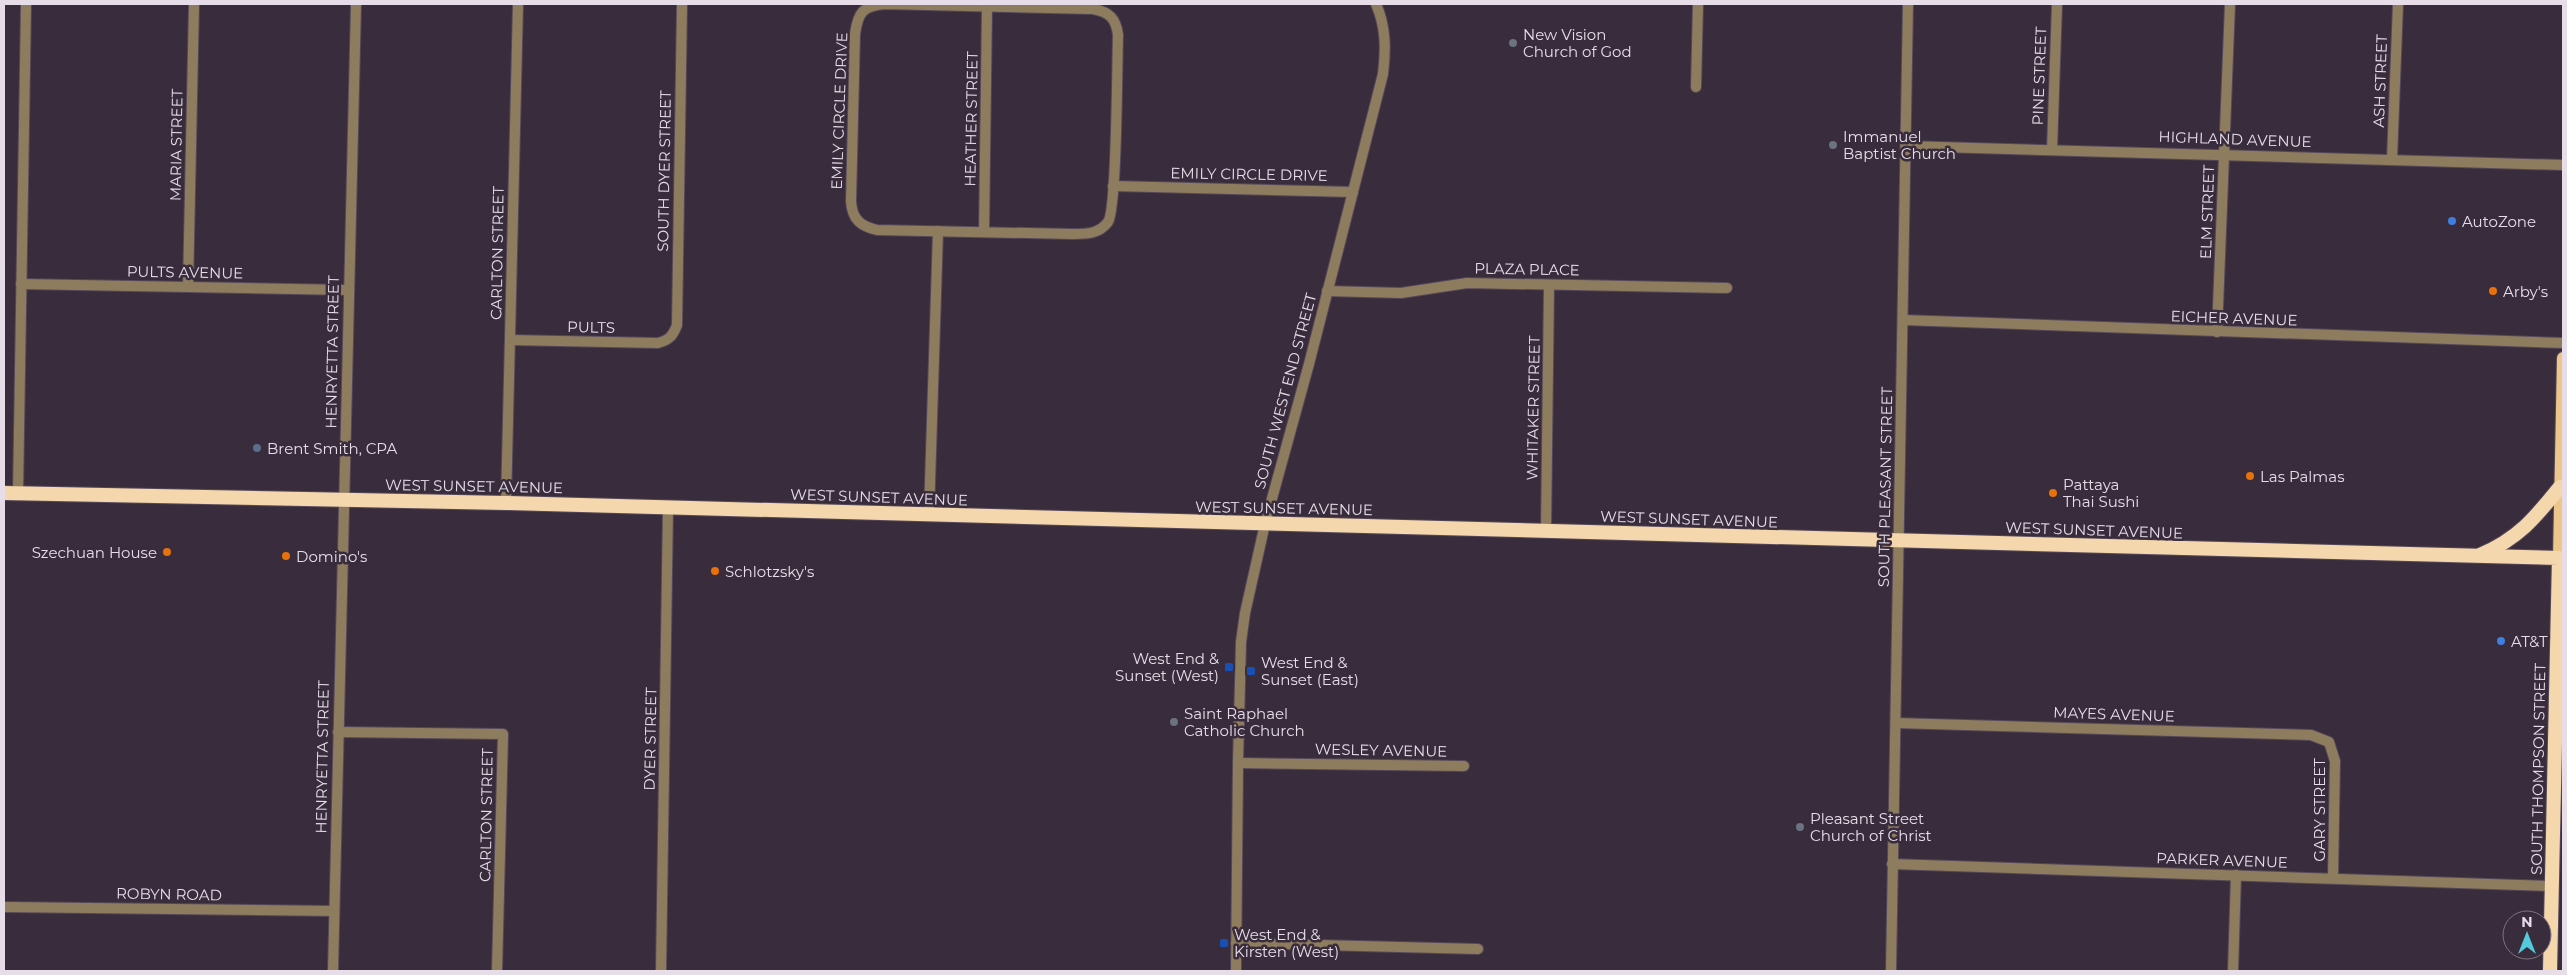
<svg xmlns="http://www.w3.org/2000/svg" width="2567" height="975" viewBox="0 0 2567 975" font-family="Montserrat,sans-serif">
<rect width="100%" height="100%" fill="#392c3c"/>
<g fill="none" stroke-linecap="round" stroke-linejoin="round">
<g stroke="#554858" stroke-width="12">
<g id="minor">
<path d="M885,4L1093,9C1109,12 1116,18 1118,35C1117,62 1117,209 1108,222C1099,234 1087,234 1073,234L877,230C860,226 852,219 851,201L855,34C858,12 863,6 885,4Z"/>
<path d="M1696,87L1698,4"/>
<path d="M1906,146L2563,165"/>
<path d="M2052,150L2057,4"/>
<path d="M2392,159L2398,4"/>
<path d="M1113,186L1353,192"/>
<path d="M984,232L987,6"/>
<path d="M21,284L348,290"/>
<path d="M188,287L194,4"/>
<path d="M1327,291L1401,293L1467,283L1727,288"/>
<path d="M1903,320L2563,343"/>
<path d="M2217,332L2230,4"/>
<path d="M510,340L658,343C669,340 673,336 677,325L682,4"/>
<path d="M18,493L26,4"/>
<path d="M506,503L518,4"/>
<path d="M929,515L938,231"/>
<path d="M1546,531L1549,285"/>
<path d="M1896,723L2311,735L2329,742L2335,761L2333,878"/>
<path d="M338,732L503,734L497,971"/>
<path d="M1238,763L1464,766"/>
<path d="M1892,864L2551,886"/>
<path d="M4,907L334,911"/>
<path d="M1236,943L1478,949"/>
<path d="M333,971L356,4"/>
<path d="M661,971L668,507"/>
<path d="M1891,971L1908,4"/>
<path d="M2233,971L2236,875"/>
</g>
</g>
<g stroke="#554858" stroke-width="12">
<path id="tertiary" d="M1236,971L1238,763L1241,642L1245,613L1265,524L1309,364L1383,74C1386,49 1386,27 1376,4"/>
</g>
<g stroke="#554858" stroke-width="14">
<path id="primary" d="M2559,558L2563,358"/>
</g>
<g stroke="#554858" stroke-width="16">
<g id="trunk">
<path d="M4,493L506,503L2559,558L2550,971"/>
<path d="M2480,555C2518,539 2535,518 2560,487"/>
</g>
</g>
<use href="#minor" stroke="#8e7c5f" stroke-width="10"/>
<use href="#tertiary" stroke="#8e7c5f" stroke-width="10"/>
<use href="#primary" stroke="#ecc68a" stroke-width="12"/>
<use href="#trunk" stroke="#f4d7ac" stroke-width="14"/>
</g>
<g fill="#6b7280" stroke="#392c3c" stroke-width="2">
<circle cx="1513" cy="43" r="5"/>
<circle cx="1833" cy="145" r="5"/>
<circle cx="1174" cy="722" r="5"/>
<circle cx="1800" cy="827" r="5"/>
</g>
<g fill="#3f7fe0" stroke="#392c3c" stroke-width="2">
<circle cx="2452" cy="221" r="5"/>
<circle cx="2501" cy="641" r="5"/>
</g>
<g fill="#e8710a" stroke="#392c3c" stroke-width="2">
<circle cx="2493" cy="291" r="5"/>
<circle cx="2250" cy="476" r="5"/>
<circle cx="2053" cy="493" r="5"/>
<circle cx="167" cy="552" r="5"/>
<circle cx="286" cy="556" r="5"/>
<circle cx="715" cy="571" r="5"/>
</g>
<circle fill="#5c6f8a" stroke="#392c3c" stroke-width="2" cx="257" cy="448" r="5"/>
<g fill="#1a4fb4" stroke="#392c3c" stroke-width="2">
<rect x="1224" y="662" width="10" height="10" rx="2.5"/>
<rect x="1246" y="666" width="10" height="10" rx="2.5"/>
<rect x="1219" y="938" width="10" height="10" rx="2.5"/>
</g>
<g text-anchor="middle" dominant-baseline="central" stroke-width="5" stroke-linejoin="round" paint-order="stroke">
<g font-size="15" fill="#e6dde8" stroke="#392c3c" text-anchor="start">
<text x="1523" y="34">New Vision<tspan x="1523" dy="17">Church of God</tspan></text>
<text x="1843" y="136">Immanuel<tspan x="1843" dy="17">Baptist Church</tspan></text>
<text x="2462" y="221">AutoZone</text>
<text x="2503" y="291">Arby's</text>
<text x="267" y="448">Brent Smith, CPA</text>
<text x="2260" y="476">Las Palmas</text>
<text x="2063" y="484">Pattaya<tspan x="2063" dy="17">Thai Sushi</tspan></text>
<text x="157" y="552" text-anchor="end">Szechuan House</text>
<text x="296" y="556">Domino's</text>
<text x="725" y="571">Schlotzsky's</text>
<text x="2511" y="641">AT&amp;T</text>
<text x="1219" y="658" text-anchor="end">West End &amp;<tspan x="1219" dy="17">Sunset (West)</tspan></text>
<text x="1261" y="662">West End &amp;<tspan x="1261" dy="17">Sunset (East)</tspan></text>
<text x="1184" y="713">Saint Raphael<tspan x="1184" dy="17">Catholic Church</tspan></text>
<text x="1810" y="818">Pleasant Street<tspan x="1810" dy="17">Church of Christ</tspan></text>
<text x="1234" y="934">West End &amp;<tspan x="1234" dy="17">Kirsten (West)</tspan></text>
</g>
<g font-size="15" fill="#e6dde8" stroke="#392c3c">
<text transform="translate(2039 76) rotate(-88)">PINE STREET</text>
<text transform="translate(2380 81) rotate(-88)">ASH STREET</text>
<text transform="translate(839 111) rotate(-88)">EMILY CIRCLE DRIVE</text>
<text transform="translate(971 119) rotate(-89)">HEATHER STREET</text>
<text transform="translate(2235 139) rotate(2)">HIGHLAND AVENUE</text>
<text transform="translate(176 145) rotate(-89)">MARIA STREET</text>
<text transform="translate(664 171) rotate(-89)">SOUTH DYER STREET</text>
<text transform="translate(1249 174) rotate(1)">EMILY CIRCLE DRIVE</text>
<text transform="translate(2207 212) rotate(-88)">ELM STREET</text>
<text transform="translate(497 253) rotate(-89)">CARLTON STREET</text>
<text transform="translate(1527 269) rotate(1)">PLAZA PLACE</text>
<text transform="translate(185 272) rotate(1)">PULTS AVENUE</text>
<text transform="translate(2234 318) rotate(2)">EICHER AVENUE</text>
<text transform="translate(591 327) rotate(1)">PULTS</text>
<text transform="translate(332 352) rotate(-89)">HENRYETTA STREET</text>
<text transform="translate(1285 391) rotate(-75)">SOUTH WEST END STREET</text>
<text transform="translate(1533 408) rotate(-89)">WHITAKER STREET</text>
<text transform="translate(474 486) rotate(1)">WEST SUNSET AVENUE</text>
<text transform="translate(1885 487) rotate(-89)">SOUTH PLEASANT STREET</text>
<text transform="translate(879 497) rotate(2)">WEST SUNSET AVENUE</text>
<text transform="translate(1284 508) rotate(1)">WEST SUNSET AVENUE</text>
<text transform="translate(1689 519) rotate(2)">WEST SUNSET AVENUE</text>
<text transform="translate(2094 530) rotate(2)">WEST SUNSET AVENUE</text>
<text transform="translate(2114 714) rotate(2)">MAYES AVENUE</text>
<text transform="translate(650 739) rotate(-89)">DYER STREET</text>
<text transform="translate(1381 750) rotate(1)">WESLEY AVENUE</text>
<text transform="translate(322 757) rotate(-89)">HENRYETTA STREET</text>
<text transform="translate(2538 769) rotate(-89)">SOUTH THOMPSON STREET</text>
<text transform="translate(2319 810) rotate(-90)">GARY STREET</text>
<text transform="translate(486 815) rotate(-89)">CARLTON STREET</text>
<text transform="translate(2222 860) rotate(2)">PARKER AVENUE</text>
<text transform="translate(169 894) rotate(1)">ROBYN ROAD</text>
</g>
</g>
<rect width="2567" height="975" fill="none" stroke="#e6dde8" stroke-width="10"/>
<g transform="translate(2527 935)"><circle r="24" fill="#392c3c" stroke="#7e7381"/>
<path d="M0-4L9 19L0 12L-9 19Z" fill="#53cbdb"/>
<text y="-8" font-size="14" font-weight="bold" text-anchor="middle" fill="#e6dde8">N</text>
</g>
</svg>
